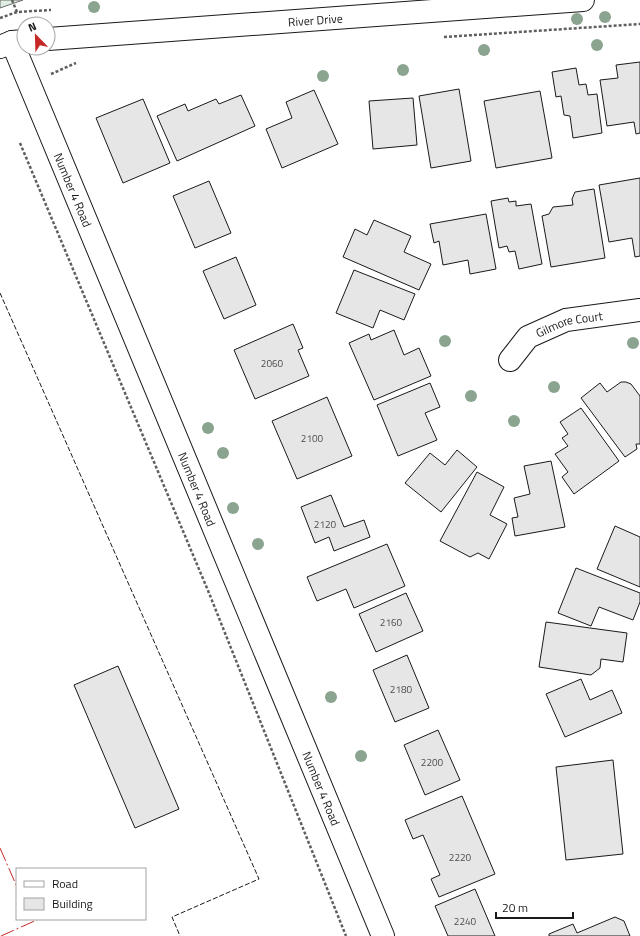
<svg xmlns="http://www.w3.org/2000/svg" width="640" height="936" viewBox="0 0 640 936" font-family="'Titillium Web',sans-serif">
<rect width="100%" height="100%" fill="#fff"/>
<path fill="#e0efe3" stroke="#6a6a6a" d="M0,0H23L0,8Z"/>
<g fill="#e6e6e6" stroke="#1a1a1a">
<path d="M640,62V133L636,134L634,122L607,126L600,80L618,78L616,65Z"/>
<path d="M576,68L579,85L586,84L588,95L597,94L602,133L573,138L570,116L564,115L561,96L556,97L552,72Z"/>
<path d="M459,89L471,161L431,168L419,96Z"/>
<path d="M314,90L338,144L282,168L266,129L292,118L286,102Z"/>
<path d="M540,91L552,158L496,168L484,101Z"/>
<path d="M241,95L255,126L177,161L157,116L185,104L188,111L216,99L219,104Z"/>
<path d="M413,98L417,145L373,149L369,101Z"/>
<path d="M143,99L170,163L123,183L96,118Z"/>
<path d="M640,178V256L635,257L632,238L609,242L599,185Z"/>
<path d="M209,181L231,233L195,248L173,196Z"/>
<path d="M594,189L605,258L551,267L542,216L549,214L553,207L573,205L572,199L575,192Z"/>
<path d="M508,198L509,202L516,201V206L531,204L542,264L519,269L515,251L509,252L507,246L499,248L491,201Z"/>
<path d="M486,214L496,269L470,274L468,260L443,265L439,241L434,243L430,224Z"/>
<path d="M374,220L411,236L404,252L431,264L419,290L343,257L355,229L367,235Z"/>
<path d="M236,257L256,305L224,319L203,271Z"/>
<path d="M354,270L415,294L404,320L380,310L373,328L336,313Z"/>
<path d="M293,324L303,348L298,350L309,376L255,399L234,350Z"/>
<path d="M394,330L404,355L419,348L431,376L374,400L349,343L369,334L371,340Z"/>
<path d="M621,382H626L631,384L640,396V444H636L637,449L625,457L581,398L600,383L607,392Z"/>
<path d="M430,383L440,407L425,413L437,440L398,456L377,405Z"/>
<path d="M327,397L352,456L297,479L272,421Z"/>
<path d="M581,408L619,461L574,494L562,477L568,472L555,454L568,446L562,438L568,434L560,422Z"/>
<path d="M457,450L477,467L441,512L405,483L430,453L445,465Z"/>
<path d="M551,461L565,527L515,536L512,518L518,517L514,498L530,494L524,466Z"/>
<path d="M477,472L504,487L490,515L507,524L489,559L478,553L470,557L440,541Z"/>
<path d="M331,495L344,527L364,520L370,537L334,551L329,537L315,543L301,507Z"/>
<path d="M615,526L640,537V587L597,569Z"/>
<path d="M387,544L405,586L354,608L346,589L317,601L307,577Z"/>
<path d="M576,568L640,593V602L633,620L599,607L591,626L558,613Z"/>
<path d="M406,593L423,631L376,652L359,614Z"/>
<path d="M546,622L627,633L623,662L601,659L600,668L591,675L539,667Z"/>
<path d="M407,655L429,708L395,722L373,670Z"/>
<path d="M118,666L179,809L135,828L74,685Z"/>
<path d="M581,679L590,700L612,690L622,713L565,737L546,694Z"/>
<path d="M438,730L460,780L425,795L404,745Z"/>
<path d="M613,760L623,854L566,860L556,767Z"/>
<path d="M462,796L495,874L439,897L431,879L440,875L423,835L413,839L405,820Z"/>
<path d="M475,889L495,936H448L435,906Z"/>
<path d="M615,917L624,921L630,936H549V934L573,924L577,933Z"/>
</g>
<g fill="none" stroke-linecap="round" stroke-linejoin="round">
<g stroke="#1a1a1a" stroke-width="24">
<g id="street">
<path id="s1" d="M12,42L383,936"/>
<path id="s2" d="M510,360L528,337L566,320L640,310"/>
</g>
</g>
<g stroke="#1a1a1a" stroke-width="24">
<g id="secondary">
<path id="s3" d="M48,39L583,0"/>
<path d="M0,47L12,42L24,41"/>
</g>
</g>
<g stroke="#5f5f5f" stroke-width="2.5" stroke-dasharray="3 2" stroke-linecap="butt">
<path d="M12,0L17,12"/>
<path d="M0,18L17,12L51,10"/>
<path d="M444,37L640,24"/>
<path d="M51,74L76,63"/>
<path d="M20,143L209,593L346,936"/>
</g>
<use href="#street" stroke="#fff" stroke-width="22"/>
<use href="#secondary" stroke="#fff" stroke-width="22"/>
<path stroke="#1a1a1a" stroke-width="1" stroke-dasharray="5 2" stroke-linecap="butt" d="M0,293L259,879L172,917L180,936"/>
<g stroke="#c62828" stroke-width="1" stroke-dasharray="14 3 2 3" stroke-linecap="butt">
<path d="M0,848L17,887"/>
<path d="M1,936L39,919"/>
</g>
</g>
<g fill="#8aa48f">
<circle cx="94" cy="7" r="6"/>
<circle cx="605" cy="17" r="6"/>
<circle cx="577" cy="19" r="6"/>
<circle cx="597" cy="45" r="6"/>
<circle cx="484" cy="50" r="6"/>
<circle cx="403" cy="70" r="6"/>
<circle cx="323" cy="76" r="6"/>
<circle cx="445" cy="341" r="6"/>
<circle cx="633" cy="343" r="6"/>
<circle cx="554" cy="387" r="6"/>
<circle cx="471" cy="396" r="6"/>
<circle cx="514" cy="421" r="6"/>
<circle cx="208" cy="428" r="6"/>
<circle cx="223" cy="453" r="6"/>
<circle cx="233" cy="508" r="6"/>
<circle cx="258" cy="544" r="6"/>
<circle cx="331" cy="697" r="6"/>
<circle cx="361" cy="756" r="6"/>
</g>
<g text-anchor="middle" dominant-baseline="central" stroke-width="3" stroke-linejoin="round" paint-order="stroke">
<g font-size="10" fill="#4d4d4d">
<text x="272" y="363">2060</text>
<text x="312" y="438">2100</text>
<text x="325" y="524">2120</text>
<text x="391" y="622">2160</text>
<text x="401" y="689">2180</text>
<text x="432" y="762">2200</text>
<text x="460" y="857">2220</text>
<text x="465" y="921">2240</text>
</g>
<g font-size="12" fill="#1a1a1a" stroke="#fff">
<text stroke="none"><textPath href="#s3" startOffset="268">River Drive</textPath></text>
<text stroke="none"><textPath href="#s1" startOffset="160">Number 4 Road</textPath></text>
<text stroke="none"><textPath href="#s2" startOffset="73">Gilmore Court</textPath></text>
<text stroke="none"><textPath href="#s1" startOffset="484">Number 4 Road</textPath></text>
<text stroke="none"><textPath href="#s1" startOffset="808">Number 4 Road</textPath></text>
</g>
</g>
<rect x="16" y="868" width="130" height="52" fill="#ffffff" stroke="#a3a3a3"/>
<rect x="24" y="881" width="20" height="6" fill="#ffffff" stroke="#a3a3a3"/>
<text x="52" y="888" font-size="12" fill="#1a1a1a">Road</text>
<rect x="24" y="898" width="20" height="12" fill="#e6e6e6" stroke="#a3a3a3"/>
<text x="52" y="908" font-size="12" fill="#1a1a1a">Building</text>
<g transform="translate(36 36) rotate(337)"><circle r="19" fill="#ffffff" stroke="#a3a3a3"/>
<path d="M0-3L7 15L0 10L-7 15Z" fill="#c62828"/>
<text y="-6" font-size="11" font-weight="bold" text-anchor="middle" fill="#1a1a1a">N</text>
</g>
<path d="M496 912v6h77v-6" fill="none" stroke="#1a1a1a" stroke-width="2"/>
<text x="502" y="912" font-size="12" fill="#1a1a1a" stroke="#ffffff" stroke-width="3" paint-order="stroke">20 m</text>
</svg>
